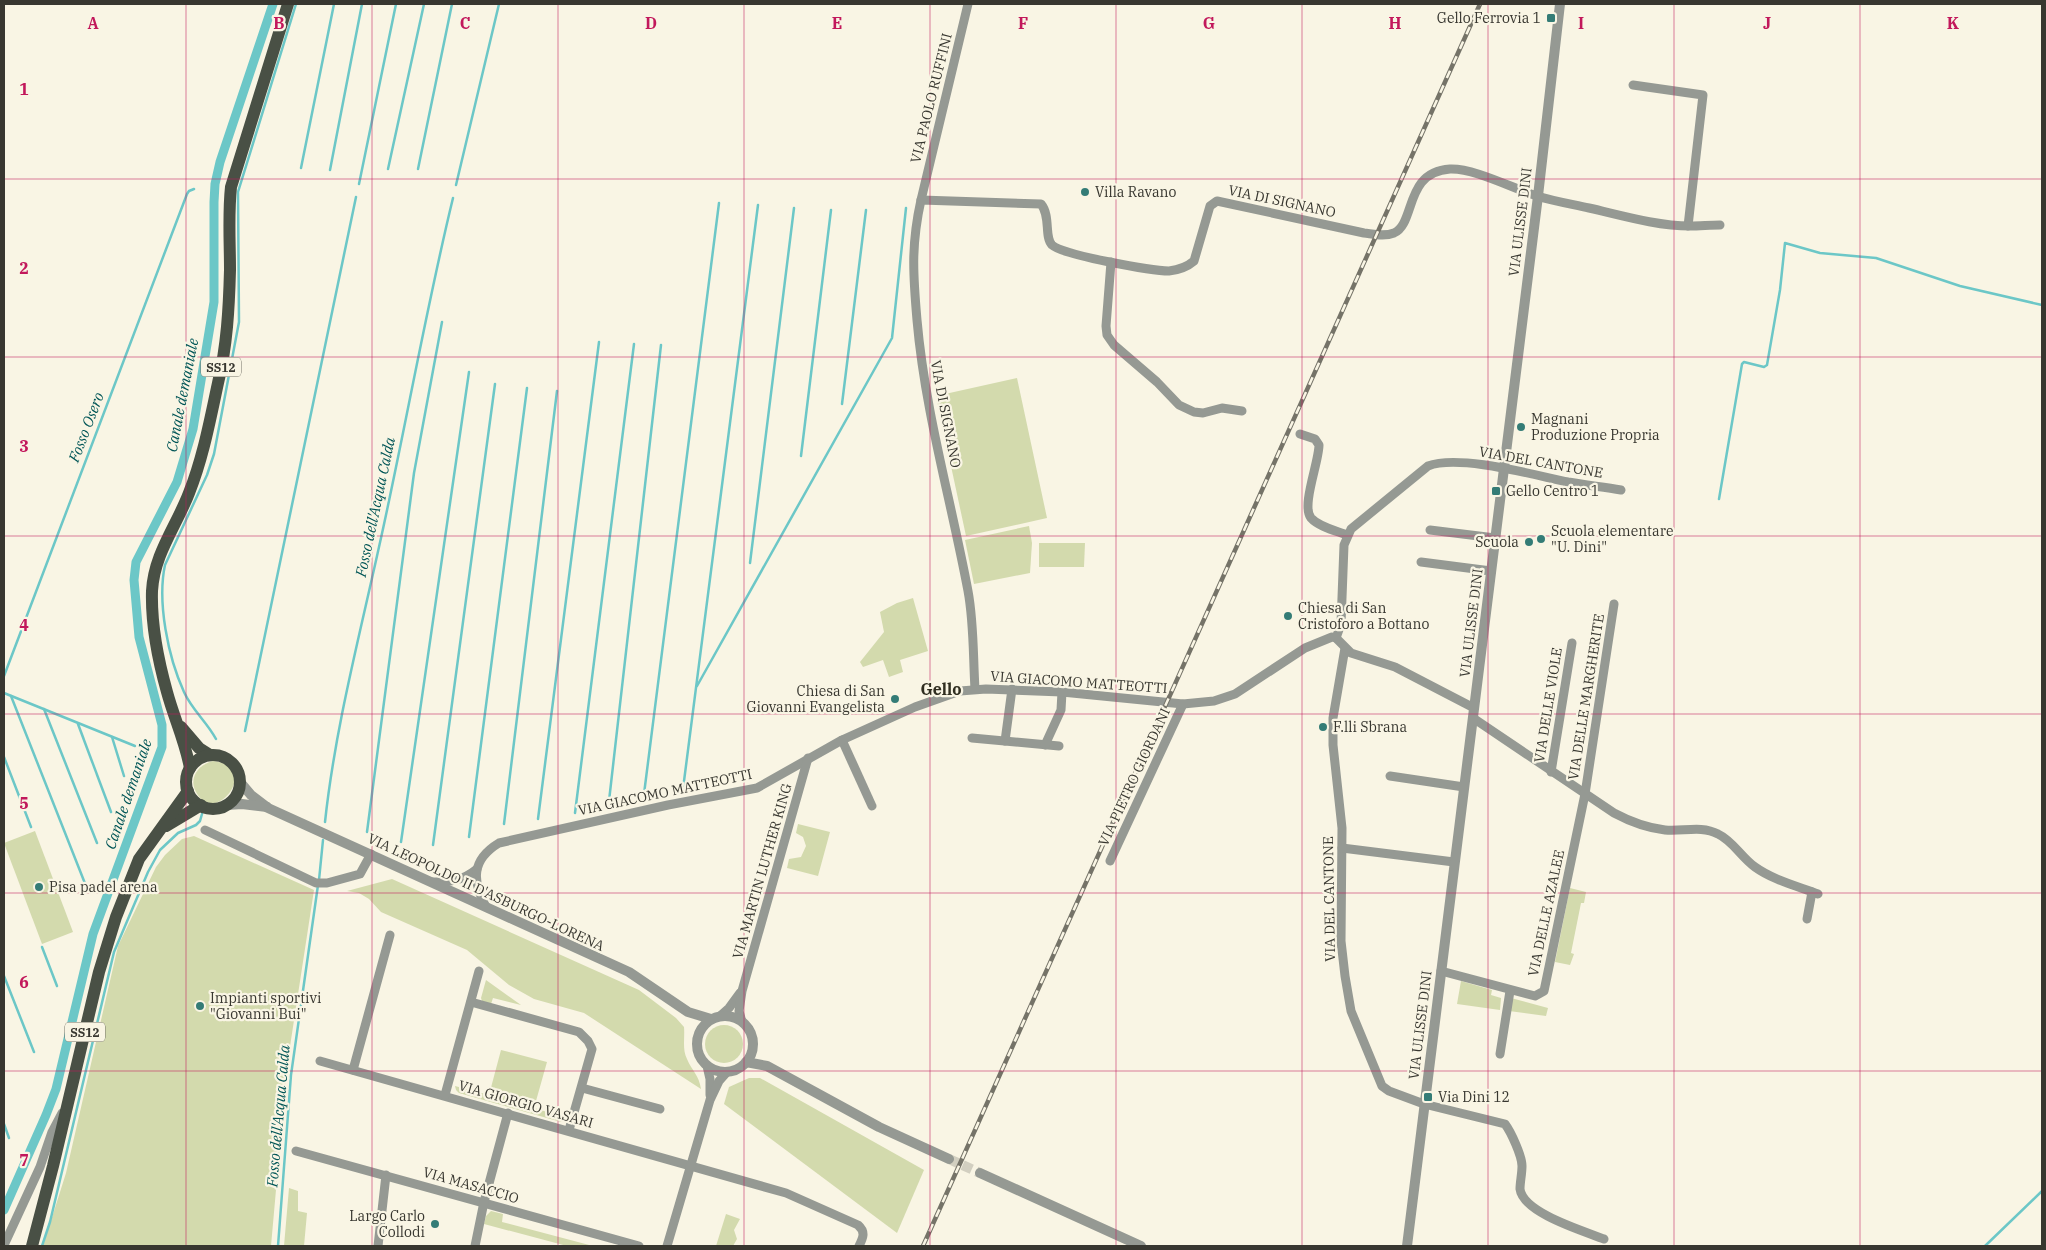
<svg xmlns="http://www.w3.org/2000/svg" width="2046" height="1250" viewBox="0 0 2046 1250" font-family="'IBM Plex Serif',serif">
<rect width="100%" height="100%" fill="#f9f5e4"/>
<g fill="#d3daad">
<path d="M1017,378L1047,518L966,536L936,396Z"/>
<path d="M1029,526L1032,543L1030,573L974,584L965,540Z"/>
<path d="M1039,543H1085L1084,567H1039Z"/>
<path d="M913,598L928,651L900,660L903,672L889,677L883,660L863,667L860,662L884,632L880,612L897,603Z"/>
<path d="M213,761C263,767 213,830 195,790C189,776 200,764 213,761Z"/>
<path d="M798,824L830,832L818,876L787,868L789,859L801,857L806,846L803,837L796,833Z"/>
<path d="M35,831L73,932L42,944L4,843Z"/>
<path d="M194,836L314,890L287,1066L271,1246H43L66,1173L118,946L156,867L165,855L182,839Z"/>
<path d="M392,879L639,990L676,1018L684,1027C685,1038 682,1049 687,1059C692,1071 699,1075 701,1089L584,1013L534,999L509,985L467,950L381,912L369,899L359,893L347,891Z"/>
<path d="M1570,888L1586,892L1584,903H1581L1571,953L1574,954L1570,965L1555,962Z"/>
<path d="M486,980L521,1005L493,998L491,1004L482,1001L481,998Z"/>
<path d="M1461,981L1492,990L1491,995L1501,998L1500,1010L1457,1004Z"/>
<path d="M1511,998L1548,1008L1546,1016L1509,1011Z"/>
<circle cx="724" cy="1044" r="19"/>
<path d="M501,1050L547,1062L534,1108L567,1118L565,1121L561,1122L459,1093L456,1090L455,1086L489,1095Z"/>
<path d="M749,1078H760L924,1170L897,1233L724,1104L729,1087Z"/>
<path d="M289,1188L298,1191V1211L307,1213L304,1246H284Z"/>
<path d="M491,1211L503,1214L502,1222L593,1246H567L484,1224L486,1216Z"/>
<path d="M726,1214L740,1219L734,1230L737,1239L733,1246H716Z"/>
</g>
<g fill="none" stroke-linecap="round" stroke-linejoin="round">
<g stroke="#6cc7c7" stroke-width="2.5">
<path d="M301,168L334,4"/>
<path d="M388,169L424,4"/>
<path d="M418,169L452,4"/>
<path d="M330,170L362,4"/>
<path d="M359,184L396,4"/>
<path d="M456,185L499,4"/>
<path d="M842,404L866,210"/>
<path d="M801,456L831,210"/>
<path d="M1719,499L1742,364L1744,362L1764,367L1767,365L1780,290L1785,243L1820,253L1876,258L1960,286L2042,305"/>
<path d="M750,563L794,208"/>
<path d="M4,676L187,194L189,191L194,189"/>
<path d="M697,686L892,338L906,208"/>
<path d="M4,693L135,746"/>
<path d="M11,696L86,886"/>
<path d="M44,709L97,843"/>
<path d="M78,724L111,812"/>
<path d="M245,731L356,197"/>
<path d="M112,737L124,776"/>
<path d="M216,739C207,722 192,710 184,692C168,657 157,602 165,565L207,475L214,454L239,322L238,192L296,4"/>
<path d="M4,757L31,827"/>
<path d="M683,789L758,205"/>
<path d="M644,794L719,203"/>
<path d="M609,801L661,345"/>
<path d="M575,813L634,344"/>
<path d="M538,819L599,342"/>
<path d="M325,822C335,729 359,638 379,547C405,431 425,313 453,198"/>
<path d="M504,824L557,391"/>
<path d="M367,832L414,473L442,322"/>
<path d="M469,837L527,388"/>
<path d="M401,842L469,372"/>
<path d="M433,845L495,384"/>
<path d="M319,880L323,840"/>
<path d="M42,947L57,986"/>
<path d="M4,976L34,1052"/>
<path d="M4,1124L9,1138"/>
<path d="M42,1246L50,1222L114,952L148,872L160,850L178,833L196,825L200,821L202,814"/>
<path d="M278,1246L291,1075L318,885"/>
<path d="M1985,1246L2042,1191"/>
</g>
<path stroke="#6cc7c7" stroke-width="9" d="M4,1210L46,1115L56,1089L93,934L162,747V725L139,637L134,580L136,562L177,482L193,429L214,302V202L215,184L220,162L273,4"/>
<path stroke="#d2cfc0" stroke-width="10" stroke-dasharray="10 5" stroke-linecap="butt" d="M949,1159L980,1173"/>
<g stroke="#959993" stroke-width="9">
<path d="M1633,85L1703,95L1688,226"/>
<path d="M921,200L968,4"/>
<path d="M1111,262L1106,326L1107,335L1114,345L1157,382L1179,405L1194,412L1203,413L1222,408L1242,411"/>
<path d="M1300,434L1315,439L1319,445C1319,462 1301,506 1311,518C1319,527 1337,531 1347,535"/>
<path d="M1430,530L1495,538"/>
<path d="M1421,562L1491,571"/>
<path d="M1336,638L1341,624L1344,545L1351,529L1428,466C1459,454 1534,475 1568,482C1585,485 1603,487 1621,490"/>
<path d="M1345,648L1333,718V745L1342,828L1341,941L1345,976L1351,1011L1382,1086L1389,1091L1424,1104L1505,1124C1511,1132 1522,1156 1522,1166C1522,1174 1520,1182 1520,1189C1523,1213 1584,1231 1604,1239"/>
<path d="M975,689C973,657 974,623 968,591C951,500 925,412 917,320C913,274 911,245 921,200L1041,204C1051,216 1044,237 1052,245C1063,255 1152,271 1169,271C1178,270 1187,267 1194,261L1210,206L1217,201L1364,233C1373,234 1384,237 1394,233C1416,223 1404,172 1450,169C1474,168 1512,188 1537,196C1553,201 1571,204 1589,208C1620,215 1657,226 1690,226C1700,226 1710,225 1720,225"/>
<path d="M1473,718L1614,813C1629,821 1648,828 1665,830C1682,832 1701,825 1718,834C1733,841 1741,857 1755,867C1773,880 1797,886 1818,894"/>
<path d="M972,738L1059,746"/>
<path d="M842,740L872,806"/>
<path d="M1005,741L1012,689"/>
<path d="M1045,745L1061,710L1062,692"/>
<path d="M1551,772L1572,643"/>
<path d="M1390,776L1464,787"/>
<path d="M205,830L316,883H327L360,874L371,854"/>
<path d="M1342,848L1454,862"/>
<path d="M1110,861L1183,704"/>
<path d="M432,882C451,882 462,881 477,869"/>
<path d="M486,907C472,881 471,860 499,843L668,805L757,788L842,740L915,707L960,691L986,689L1062,692L1183,704L1214,701L1235,694L1305,648L1332,637L1336,638L1351,653L1395,667L1474,708"/>
<path d="M1807,919L1812,892"/>
<path d="M1441,971L1535,996L1544,991L1585,794L1614,604"/>
<path d="M471,1002L579,1032L588,1041L592,1049L569,1130"/>
<path d="M720,1016L729,1008L740,993"/>
<path d="M742,1022L739,1011L742,991L808,758"/>
<path d="M1500,1054L1510,991"/>
<path d="M320,1061L786,1193L858,1225C866,1232 863,1238 859,1246"/>
<path d="M707,1066L710,1079V1095"/>
<path d="M353,1070L390,935"/>
<path d="M582,1088L660,1109"/>
<path d="M445,1095L479,971"/>
<path d="M296,1151L639,1246"/>
<path d="M4,1245L40,1167L52,1132L62,1113"/>
<path d="M378,1246L386,1175"/>
<path d="M475,1246L484,1202L508,1113"/>
<path d="M667,1246L710,1100L719,1081L727,1072"/>
</g>
<g stroke="#959993" stroke-width="10">
<path d="M240,782L251,795L268,808L629,972L688,1012L711,1019"/>
<path d="M227,805L242,804L267,807"/>
<circle cx="725" cy="1044" r="28"/>
<path d="M746,1062L767,1066L879,1127L949,1159"/>
<path d="M980,1173L1141,1246"/>
<path d="M1407,1246L1538,196L1560,4"/>
</g>
<g stroke="#495045" stroke-width="12">
<path d="M181,727L199,748L210,755"/>
<circle cx="213" cy="782" r="27"/>
<path d="M190,768C185,741 174,718 167,692C158,660 151,625 152,591C154,554 176,527 189,493C203,458 210,420 218,383C227,346 229,308 230,270C230,242 228,215 231,187L288,4"/>
<path d="M166,826L201,805"/>
<path d="M32,1246L53,1166L99,972L116,917L139,859L188,791"/>
</g>
<g stroke="#757368" stroke-width="4.5">
<path id="rail" d="M923,1246L1480,4"/>
</g>
<use href="#rail" stroke="#f9f5e4" stroke-width="2.5" stroke-dasharray="8" stroke-linecap="butt"/>
</g>
<path fill="none" stroke="#c2185b" stroke-width="1" stroke-opacity="0.55" d="M186,4V1246M372,4V1246M558,4V1246M744,4V1246M930,4V1246M1116,4V1246M1302,4V1246M1488,4V1246M1674,4V1246M1860,4V1246M4,179H2042M4,357H2042M4,536H2042M4,714H2042M4,893H2042M4,1071H2042"/>
<g fill="#347c76" stroke="#f9f5e4" stroke-width="2">
<rect x="1546" y="13" width="10" height="10" rx="2.5"/>
<circle cx="1085" cy="192" r="5"/>
<circle cx="1521" cy="427" r="5"/>
<rect x="1491" y="486" width="10" height="10" rx="2.5"/>
<circle cx="1541" cy="539" r="5"/>
<circle cx="1529" cy="542" r="5"/>
<circle cx="1288" cy="616" r="5"/>
<circle cx="895" cy="699" r="5"/>
<circle cx="1323" cy="727" r="5"/>
<circle cx="39" cy="887" r="5"/>
<circle cx="200" cy="1006" r="5"/>
<rect x="1423" y="1092" width="10" height="10" rx="2.5"/>
<circle cx="435" cy="1224" r="5"/>
</g>
<g text-anchor="middle" dominant-baseline="central" stroke-width="4.5" stroke-linejoin="round" paint-order="stroke">
<g fill="#f9f5e4" stroke="#727066" stroke-width="1">
<rect x="201" y="357.5" width="40" height="19" rx="4"/>
<rect x="65" y="1022.5" width="40" height="19" rx="4"/>
</g>
<g font-size="12" font-weight="bold" fill="#383730">
<text x="221" y="367">SS12</text>
<text x="85" y="1032">SS12</text>
</g>
<g font-size="14" fill="#383730" stroke="#f9f5e4" text-anchor="start">
<text x="1541" y="18" text-anchor="end">Gello Ferrovia 1</text>
<text x="1095" y="192">Villa Ravano</text>
<text x="1531" y="419">Magnani<tspan x="1531" dy="16">Produzione Propria</tspan></text>
<text x="1506" y="491">Gello Centro 1</text>
<text x="1551" y="531">Scuola elementare<tspan x="1551" dy="16">"U. Dini"</tspan></text>
<text x="1519" y="542" text-anchor="end">Scuola</text>
<text x="1298" y="608">Chiesa di San<tspan x="1298" dy="16">Cristoforo a Bottano</tspan></text>
<text x="885" y="691" text-anchor="end">Chiesa di San<tspan x="885" dy="16">Giovanni Evangelista</tspan></text>
<text x="1333" y="727">F.lli Sbrana</text>
<text x="49" y="887">Pisa padel arena</text>
<text x="210" y="998">Impianti sportivi<tspan x="210" dy="16">"Giovanni Bui"</tspan></text>
<text x="1438" y="1097">Via Dini 12</text>
<text x="425" y="1216" text-anchor="end">Largo Carlo<tspan x="425" dy="16">Collodi</tspan></text>
</g>
<g font-size="14" fill="#383730" stroke="#f9f5e4">
<text transform="translate(931 98) rotate(-76)">VIA PAOLO RUFFINI</text>
<text transform="translate(1282 201) rotate(12)">VIA DI SIGNANO</text>
<text transform="translate(1520 222) rotate(-83)">VIA ULISSE DINI</text>
<text transform="translate(946 414) rotate(79)">VIA DI SIGNANO</text>
<text transform="translate(1541 462) rotate(10)">VIA DEL CANTONE</text>
<text transform="translate(1471 623) rotate(-83)">VIA ULISSE DINI</text>
<text transform="translate(1079 682) rotate(4)">VIA GIACOMO MATTEOTTI</text>
<text transform="translate(1586 697) rotate(-81)">VIA DELLE MARGHERITE</text>
<text transform="translate(1548 705) rotate(-81)">VIA DELLE VIOLE</text>
<text transform="translate(1134 777) rotate(-65)">VIA PIETRO GIORDANI</text>
<text transform="translate(665 792) rotate(-12)">VIA GIACOMO MATTEOTTI</text>
<text transform="translate(762 871) rotate(-74)">VIA MARTIN LUTHER KING</text>
<text transform="translate(486 892) rotate(25)">VIA LEOPOLDO II D'ASBURGO-LORENA</text>
<text transform="translate(1329 899) rotate(-91)">VIA DEL CANTONE</text>
<text transform="translate(1546 913) rotate(-78)">VIA DELLE AZALEE</text>
<text transform="translate(1420 1025) rotate(-83)">VIA ULISSE DINI</text>
<text transform="translate(526 1104) rotate(16)">VIA GIORGIO VASARI</text>
<text transform="translate(471 1185) rotate(16)">VIA MASACCIO</text>
</g>
<g font-size="15" font-style="italic" fill="#005556" stroke="#f9f5e4">
<text transform="translate(182 395) rotate(-79)">Canale demaniale</text>
<text transform="translate(86 427) rotate(-69)">Fosso Osero</text>
<text transform="translate(375 507) rotate(-78)">Fosso dell'Acqua Calda</text>
<text transform="translate(128 794) rotate(-71)">Canale demaniale</text>
<text transform="translate(278 1116) rotate(-85)">Fosso dell'Acqua Calda</text>
</g>
<g font-size="16" font-weight="bold" fill="#302e20" stroke="#f9f5e4">
<text x="941" y="689">Gello</text>
</g>
</g>
<g font-size="16" text-anchor="middle" font-weight="bold" fill="#c2185b" stroke="#f9f5e4" stroke-width="4.5" stroke-linejoin="round" paint-order="stroke">
<text x="93" y="29">A</text>
<text x="279" y="29">B</text>
<text x="465" y="29">C</text>
<text x="651" y="29">D</text>
<text x="837" y="29">E</text>
<text x="1023" y="29">F</text>
<text x="1209" y="29">G</text>
<text x="1395" y="29">H</text>
<text x="1581" y="29">I</text>
<text x="1767" y="29">J</text>
<text x="1953" y="29">K</text>
<text x="24" y="95">1</text>
<text x="24" y="274">2</text>
<text x="24" y="452">3</text>
<text x="24" y="631">4</text>
<text x="24" y="809">5</text>
<text x="24" y="988">6</text>
<text x="24" y="1166">7</text>
</g>
<rect width="2046" height="1250" fill="none" stroke="#383730" stroke-width="10"/>
</svg>
